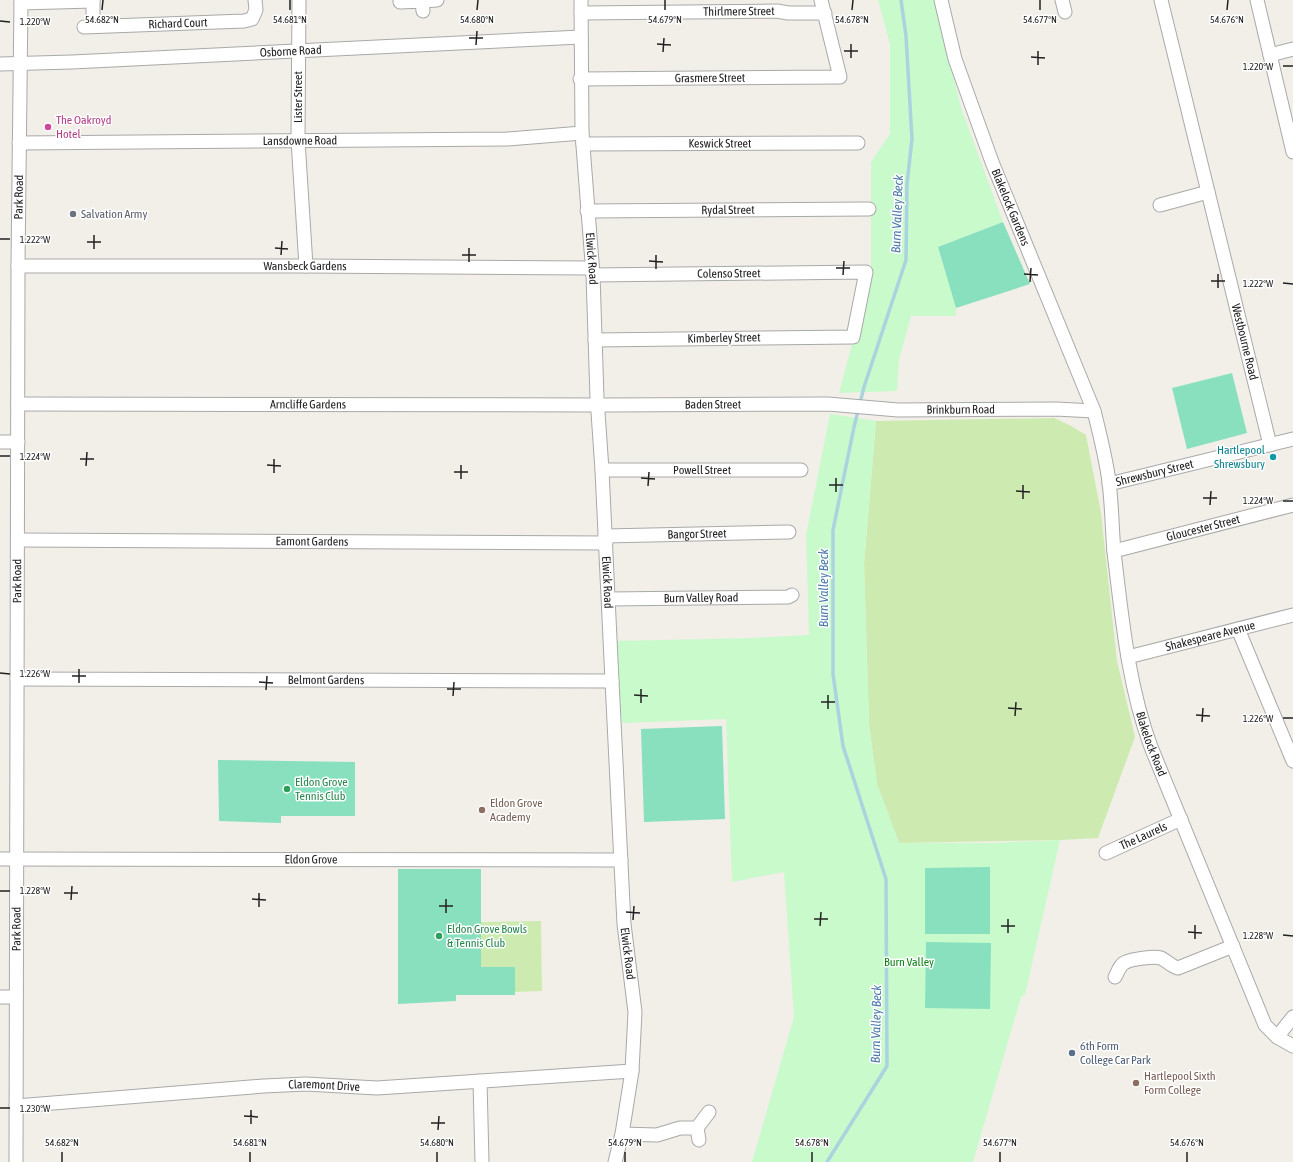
<svg xmlns="http://www.w3.org/2000/svg" width="1293" height="1162" viewBox="0 0 1293 1162" font-family="'Asap Condensed',sans-serif">
<rect width="100%" height="100%" fill="#f2efe9"/>
<g fill="#cdebb0">
<path d="M1054,418L1071,426L1086,435L1101,513L1117,661L1135,737L1098,838L1060,840L899,843L877,784L869,725L864,564L876,421Z"/>
<path d="M541,921L542,991L514,992L515,967H481V922Z"/>
</g>
<g fill="#c8facc">
<path d="M878,0H935L961,108L1003,222L938,247L956,308V316H911L899,360L897,391L839,393L871,273V162L890,134V44Z"/>
<path d="M830,414L876,421L864,564L869,725L877,784L899,843H992L1060,840L1025,995L1021,997L973,1162H752L794,1017L784,872L732,882L726,719L622,723L614,641L754,638L809,635L806,535Z"/>
</g>
<g fill="#88e0be">
<path d="M1003,222L1030,284L956,308L938,247Z"/>
<path d="M1232,373L1247,433L1187,449L1172,388Z"/>
<path d="M722,726L725,819L644,822L641,729Z"/>
<path d="M218,760L355,762V816H281V823L219,821Z"/>
<path d="M990,867V934H925V868Z"/>
<path d="M398,869H481V967H515V995H456V1001L398,1004Z"/>
<path d="M926,942L991,943L990,1009L925,1008Z"/>
</g>
<g fill="none" stroke-linecap="round" stroke-linejoin="round">
<path stroke="#aad3df" stroke-width="3.5" d="M827,1162L887,1066L886,879L843,746L833,674V530L854,427L864,387L906,260L907,184L912,139L906,36L901,0"/>
<g stroke="#a9a9a9" stroke-width="15">
<g id="minor">
<path d="M93,0V19"/>
<path d="M299,0L298,140L306,266"/>
<path d="M400,0V2L422,1L423,11"/>
<path id="s1" d="M581,0L582,133L593,275L597,398L602,470L612,681L624,924L635,1012L632,1071L622,1134L615,1162"/>
<path id="s2" d="M941,0L955,59L992,162L1094,411C1100,435 1106,458 1109,482C1112,506 1112,529 1114,552C1122,618 1128,685 1151,747L1265,1025L1277,1037L1293,1046"/>
<path d="M1062,0L1065,12"/>
<path id="s3" d="M1161,0L1270,445"/>
<path d="M1257,0L1293,152"/>
<path d="M422,1L437,0"/>
<path d="M21,3L93,1"/>
<path id="s4" d="M581,13L777,11L788,13H825"/>
<path id="s5" d="M84,27L244,21L252,19L256,10L255,0"/>
<path d="M1270,55L1293,49"/>
<path id="s6" d="M0,64L72,62L581,37"/>
<path id="s7" d="M580,79L840,77L821,0"/>
<path id="s8" d="M19,143L507,139L582,133"/>
<path id="s9" d="M583,144L858,143"/>
<path d="M1160,205L1208,192"/>
<path id="s10" d="M587,211L869,209"/>
<path id="s11" d="M18,266H306L592,268"/>
<path id="s12" d="M593,275L866,272L853,337L595,340"/>
<path id="s13" d="M18,404L605,405L828,404L898,410L1056,409L1094,411"/>
<path d="M0,442H18"/>
<path id="s14" d="M602,470H801"/>
<path id="s15" d="M1109,484L1293,439"/>
<path id="s16" d="M605,536L789,532"/>
<path id="s17" d="M18,540L606,543"/>
<path id="s18" d="M1114,551L1293,505"/>
<path id="s19" d="M609,599L788,597L792,595"/>
<path d="M1238,629L1293,761"/>
<path id="s20" d="M1128,657L1293,615"/>
<path id="s21" d="M17,679L612,681"/>
<path id="s22" d="M1106,853L1181,819"/>
<path id="s23" d="M0,859L621,860"/>
<path d="M1115,977C1118,972 1120,964 1126,962C1132,959 1154,956 1161,958C1167,961 1171,966 1178,968L1233,946"/>
<path d="M0,997H16"/>
<path d="M1277,1037L1293,1017"/>
<path d="M480,1081L482,1162"/>
<path id="s24" d="M16,1106L264,1086L306,1084L377,1088L632,1071"/>
<path d="M697,1128L699,1140"/>
<path d="M622,1134L657,1135L680,1128H697L709,1112"/>
<path id="s25" d="M16,1162L18,266L21,0"/>
</g>
</g>
<use href="#minor" stroke="#fff" stroke-width="13"/>
</g>
<path fill="none" stroke="#222" stroke-width="1.5" d="M102,10L103,0M290,10V0M477,10L478,0M665,10V0M852,10L853,0M1040,10V0M1227,10L1228,0M0,21L10,22M469,38H483M657,44L671,45M476,45L477,31M844,51H858M663,52L664,38M1031,57L1045,58M851,58V44M1038,65V51M1283,66H1293M0,239H10M87,242H101M275,248L288,249M94,249V235M281,255L282,241M462,255H476M649,261L663,262M469,262V248M836,268H850M656,269V255M1024,274L1038,275M843,275L844,261M1211,281H1225M1030,282L1031,268M1283,283L1293,284M1218,288V274M0,456H10M80,459H94M267,465L281,466M86,466L87,452M454,472H468M274,473V459M641,478L655,479M461,479V465M829,485H843M648,486L649,472M1016,491L1030,492M836,492V478M1203,498H1217M1023,499V485M1283,501H1293M1210,505L1211,491M0,673L10,674M72,676H86M259,682L273,683M79,683V669M447,689H461M266,690L267,676M634,695L648,696M453,696L454,682M821,702H835M641,703V689M1008,708L1022,709M828,709V695M1196,715L1210,716M1015,716L1016,702M1283,718H1293M1202,722L1203,708M0,891H10M64,893H78M252,899L266,900M71,900L72,886M439,906H453M259,907V893M626,912L640,913M446,913V899M814,919H828M633,920L634,906M820,926L821,912M1001,926H1015M1188,932L1202,933M1008,933V919M1283,935L1293,936M1195,939V925M0,1108H10M244,1116L258,1117M431,1123H445M251,1124V1110M438,1130L439,1116M62,1162V1152M250,1162V1152M437,1162V1152M625,1162V1152M812,1162V1152M1000,1162V1152M1187,1162V1152"/>
<circle fill="#d1479c" stroke="#fff" stroke-width="1.5" cx="48" cy="127" r="4"/>
<circle fill="#6b7280" stroke="#fff" stroke-width="1.5" cx="73" cy="214" r="4"/>
<circle fill="#0f9aa8" stroke="#fff" stroke-width="1.5" cx="1273" cy="457" r="4"/>
<g fill="#2e9e5b" stroke="#fff" stroke-width="1.5">
<circle cx="287" cy="789" r="4"/>
<circle cx="439" cy="936" r="4"/>
</g>
<g fill="#8d6e63" stroke="#fff" stroke-width="1.5">
<circle cx="482" cy="810" r="4"/>
<circle cx="1136" cy="1083" r="4"/>
</g>
<circle fill="#5c6f8a" stroke="#fff" stroke-width="1.5" cx="1072" cy="1053" r="4"/>
<g text-anchor="middle" dominant-baseline="central" stroke-width="3" stroke-linejoin="round" paint-order="stroke">
<g font-size="12" fill="#222" stroke="#fff">
<text stroke="none"><textPath href="#s4" startOffset="158">Thirlmere Street</textPath></text>
<text stroke="none"><textPath href="#s5" startOffset="94">Richard Court</textPath></text>
<text stroke="none"><textPath href="#s6" startOffset="291">Osborne Road</textPath></text>
<text stroke="none"><textPath href="#s7" startOffset="130">Grasmere Street</textPath></text>
<text transform="translate(298 97) rotate(-90)">Lister Street</text>
<text stroke="none"><textPath href="#s8" startOffset="281">Lansdowne Road</textPath></text>
<text stroke="none"><textPath href="#s9" startOffset="137">Keswick Street</textPath></text>
<text stroke="none"><textPath href="#s25" startOffset="965">Park Road</textPath></text>
<text stroke="none"><textPath href="#s2" startOffset="219">Blakelock Gardens</textPath></text>
<text stroke="none"><textPath href="#s10" startOffset="141">Rydal Street</textPath></text>
<text stroke="none"><textPath href="#s1" startOffset="259">Elwick Road</textPath></text>
<text stroke="none"><textPath href="#s11" startOffset="287">Wansbeck Gardens</textPath></text>
<text stroke="none"><textPath href="#s12" startOffset="136">Colenso Street</textPath></text>
<text transform="translate(724 338) rotate(-1)">Kimberley Street</text>
<text stroke="none"><textPath href="#s3" startOffset="352">Westbourne Road</textPath></text>
<text stroke="none"><textPath href="#s13" startOffset="290">Arncliffe Gardens</textPath></text>
<text stroke="none"><textPath href="#s13" startOffset="695">Baden Street</textPath></text>
<text stroke="none"><textPath href="#s13" startOffset="943">Brinkburn Road</textPath></text>
<text stroke="none"><textPath href="#s14" startOffset="100">Powell Street</textPath></text>
<text stroke="none"><textPath href="#s15" startOffset="47">Shrewsbury Street</textPath></text>
<text stroke="none"><textPath href="#s18" startOffset="92">Gloucester Street</textPath></text>
<text stroke="none"><textPath href="#s16" startOffset="92">Bangor Street</textPath></text>
<text stroke="none"><textPath href="#s17" startOffset="294">Eamont Gardens</textPath></text>
<text stroke="none"><textPath href="#s25" startOffset="581">Park Road</textPath></text>
<text stroke="none"><textPath href="#s1" startOffset="583">Elwick Road</textPath></text>
<text stroke="none"><textPath href="#s19" startOffset="92">Burn Valley Road</textPath></text>
<text stroke="none"><textPath href="#s20" startOffset="85">Shakespeare Avenue</textPath></text>
<text stroke="none"><textPath href="#s21" startOffset="309">Belmont Gardens</textPath></text>
<text stroke="none"><textPath href="#s2" startOffset="778">Blakelock Road</textPath></text>
<text stroke="none"><textPath href="#s22" startOffset="41">The Laurels</textPath></text>
<text stroke="none"><textPath href="#s23" startOffset="311">Eldon Grove</textPath></text>
<text stroke="none"><textPath href="#s25" startOffset="233">Park Road</textPath></text>
<text stroke="none"><textPath href="#s1" startOffset="955">Elwick Road</textPath></text>
<text stroke="none"><textPath href="#s24" startOffset="309">Claremont Drive</textPath></text>
</g>
<g font-size="12" fill="#b23c85" stroke="#fff" text-anchor="start">
<text x="56" y="120">The Oakroyd<tspan x="56" dy="14">Hotel</tspan></text>
</g>
<g font-size="12" fill="#5b616d" stroke="#fff" text-anchor="start">
<text x="81" y="214">Salvation Army</text>
</g>
<g font-size="12" fill="#0d838f" stroke="#fff" text-anchor="end">
<text x="1265" y="450">Hartlepool<tspan x="1265" dy="14">Shrewsbury</tspan></text>
</g>
<g font-size="12" fill="#27864d" stroke="#fff" text-anchor="start">
<text x="295" y="782">Eldon Grove<tspan x="295" dy="14">Tennis Club</tspan></text>
<text x="447" y="929">Eldon Grove Bowls<tspan x="447" dy="14">&amp; Tennis Club</tspan></text>
</g>
<g font-size="12" fill="#785e54" stroke="#fff" text-anchor="start">
<text x="490" y="803">Eldon Grove<tspan x="490" dy="14">Academy</tspan></text>
<text x="1144" y="1076">Hartlepool Sixth<tspan x="1144" dy="14">Form College</tspan></text>
</g>
<g font-size="12" fill="#0c8416" stroke="#fff">
<text x="909" y="962">Burn Valley</text>
</g>
<g font-size="12" fill="#4e5e75" stroke="#fff" text-anchor="start">
<text x="1080" y="1046">6th Form<tspan x="1080" dy="14">College Car Park</tspan></text>
</g>
<g font-size="13" font-style="italic" fill="#4a7aab" stroke="#fff">
<text transform="translate(897 214) rotate(-88)">Burn Valley Beck</text>
<text transform="translate(823 588) rotate(-90)">Burn Valley Beck</text>
<text transform="translate(876 1024) rotate(-89)">Burn Valley Beck</text>
</g>
</g>
<g font-size="10" text-anchor="middle" fill="#222" stroke="#fff" stroke-width="3" stroke-linejoin="round" paint-order="stroke">
<text x="102" y="23">54.682°N</text>
<text x="290" y="23">54.681°N</text>
<text x="477" y="23">54.680°N</text>
<text x="665" y="23">54.679°N</text>
<text x="852" y="23">54.678°N</text>
<text x="1040" y="23">54.677°N</text>
<text x="1227" y="23">54.676°N</text>
<text x="35" y="25">1.220°W</text>
<text x="1258" y="70">1.220°W</text>
<text x="35" y="243">1.222°W</text>
<text x="1258" y="287">1.222°W</text>
<text x="35" y="460">1.224°W</text>
<text x="1258" y="504">1.224°W</text>
<text x="35" y="677">1.226°W</text>
<text x="1258" y="722">1.226°W</text>
<text x="35" y="894">1.228°W</text>
<text x="1258" y="939">1.228°W</text>
<text x="35" y="1112">1.230°W</text>
<text x="62" y="1146">54.682°N</text>
<text x="250" y="1146">54.681°N</text>
<text x="437" y="1146">54.680°N</text>
<text x="625" y="1146">54.679°N</text>
<text x="812" y="1146">54.678°N</text>
<text x="1000" y="1146">54.677°N</text>
<text x="1187" y="1146">54.676°N</text>
</g>
</svg>
